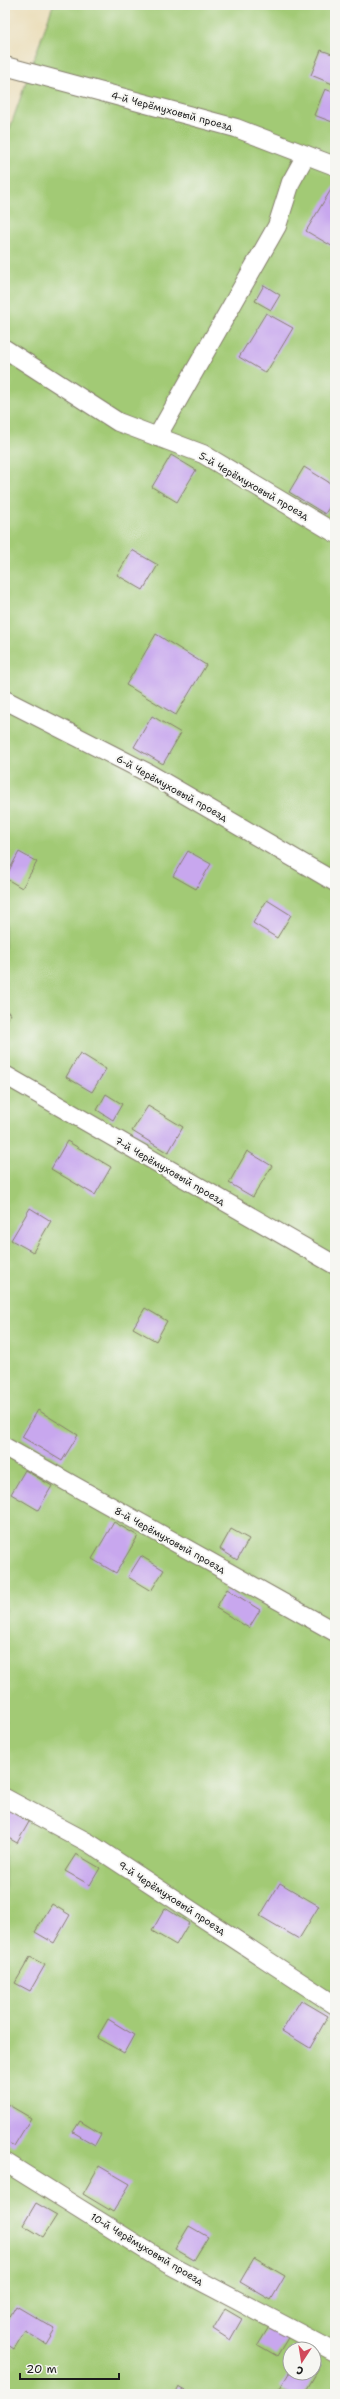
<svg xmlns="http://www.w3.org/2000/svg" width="340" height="2399" viewBox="0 0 340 2399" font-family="'Shantell Sans',sans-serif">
<rect width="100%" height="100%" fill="#f6f6f2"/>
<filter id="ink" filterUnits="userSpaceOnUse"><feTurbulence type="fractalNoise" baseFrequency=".025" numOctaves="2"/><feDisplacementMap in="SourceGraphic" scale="8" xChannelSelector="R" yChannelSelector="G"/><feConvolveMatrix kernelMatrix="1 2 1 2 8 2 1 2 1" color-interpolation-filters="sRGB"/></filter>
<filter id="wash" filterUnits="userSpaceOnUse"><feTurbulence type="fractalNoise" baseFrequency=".012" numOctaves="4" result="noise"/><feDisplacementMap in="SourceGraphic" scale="16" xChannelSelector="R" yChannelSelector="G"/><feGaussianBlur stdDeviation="0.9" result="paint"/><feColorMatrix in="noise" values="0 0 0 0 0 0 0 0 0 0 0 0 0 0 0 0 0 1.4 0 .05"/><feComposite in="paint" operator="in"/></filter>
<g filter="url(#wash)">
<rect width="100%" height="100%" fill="#ebdeba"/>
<path fill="#a2ca75" stroke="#5f7348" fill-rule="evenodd" d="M53,5H335V2394H5V142ZM290,2349H314V2373H290Z"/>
<g id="blocks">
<g fill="#c8a7ee">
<path d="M321,50L335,55V85L311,75Z"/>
<path d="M325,89L335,93V123L314,115Z"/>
<path d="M335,183V248L306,231Z"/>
<path d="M264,285L280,295L271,310L255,301Z"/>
<path d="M266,313L293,328L266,373L239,357Z"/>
<path d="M171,455L196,470L177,502L152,487Z"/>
<path d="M304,467L335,486V498L325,514L289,492Z"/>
<path d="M132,550L158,565L143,590L117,575Z"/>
<path d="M156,634L206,665L176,715L126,685Z"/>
<path d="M152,716L181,733L163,764L134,747Z"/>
<path d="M188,851L211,864L196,889L173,876Z"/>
<path d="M19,852L37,862L22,888L5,878Z"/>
<path d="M267,900L291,915L277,938L253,923Z"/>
<path d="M5,1010L11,1014L5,1023Z"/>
<path d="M80,1053L106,1069L92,1092L66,1077Z"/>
<path d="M106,1094L122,1104L113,1120L97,1110Z"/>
<path d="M148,1106L183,1127L168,1153L132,1131Z"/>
<path d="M67,1141L111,1167L95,1195L51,1169Z"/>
<path d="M247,1151L272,1166L253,1197L229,1183Z"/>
<path d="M30,1208L51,1221L33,1252L11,1240Z"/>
<path d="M145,1308L167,1321L156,1341L133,1328Z"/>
<path d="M38,1410L78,1435L62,1461L22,1437Z"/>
<path d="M25,1470L52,1486L38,1510L11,1494Z"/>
<path d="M114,1522L138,1536L116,1573L92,1559Z"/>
<path d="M231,1529L249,1539L237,1560L220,1549Z"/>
<path d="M141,1556L164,1570L151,1591L128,1577Z"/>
<path d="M227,1589L260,1610L249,1628L216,1608Z"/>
<path d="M5,1808L29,1822L17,1843L5,1836Z"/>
<path d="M76,1854L100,1868L90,1885L65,1871Z"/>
<path d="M280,1883L319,1906L299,1939L260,1916Z"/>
<path d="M52,1904L70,1915L54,1943L35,1932Z"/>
<path d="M165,1908L189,1923L176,1945L152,1931Z"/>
<path d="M30,1957L45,1965L30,1991L15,1983Z"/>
<path d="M301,2000L328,2016L310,2048L282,2031Z"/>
<path d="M108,2019L134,2035L124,2053L97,2038Z"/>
<path d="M7,2104L31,2118L14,2146L5,2141V2107Z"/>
<path d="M80,2121L101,2134L95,2145L73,2132Z"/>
<path d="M99,2166L130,2184L113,2212L83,2194Z"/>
<path d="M36,2203L57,2215L43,2237L23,2225Z"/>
<path d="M189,2226L208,2237L194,2260L175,2249Z"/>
<path d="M254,2258L285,2276L271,2300L240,2282Z"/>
<path d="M16,2306L55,2329L46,2344L25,2331L14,2349L5,2343V2325Z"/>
<path d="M225,2309L242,2319L230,2340L213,2329Z"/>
<path d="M270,2325L289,2336L277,2356L258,2345Z"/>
<path d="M314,2361L321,2365L304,2394H290L280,2388L289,2373H314Z"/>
<path d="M179,2386L193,2394H175Z"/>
</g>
</g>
</g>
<g filter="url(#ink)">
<use href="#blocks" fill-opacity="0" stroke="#847d6b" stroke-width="1"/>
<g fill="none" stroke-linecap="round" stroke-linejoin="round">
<g stroke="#847d6b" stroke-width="20">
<g id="service">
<path d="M5,66L236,128L335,166"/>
<path d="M5,349L118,422L203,454L335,533"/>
<path d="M157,437L277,226L291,182L306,155"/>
<path d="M5,700L148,773L335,882"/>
<path d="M5,1075L335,1265"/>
<path d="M5,1447L335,1632"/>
<path d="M5,1798L89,1843L335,2005"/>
<path d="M5,2162L168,2264L335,2352"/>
</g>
</g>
<use href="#service" stroke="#fff" stroke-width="18"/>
</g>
</g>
<g text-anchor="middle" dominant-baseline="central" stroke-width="4" stroke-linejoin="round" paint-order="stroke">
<g font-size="10" fill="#1c1c1c" stroke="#f6f6f2">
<text transform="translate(172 111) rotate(15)">4-й Черёмуховый проезд</text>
<text transform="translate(254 486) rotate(30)">5-й Черёмуховый проезд</text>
<text transform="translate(172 788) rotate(29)">6-й Черёмуховый проезд</text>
<text transform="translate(170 1171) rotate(30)">7-й Черёмуховый проезд</text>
<text transform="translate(170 1540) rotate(29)">8-й Черёмуховый проезд</text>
<text transform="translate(172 1898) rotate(33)">9-й Черёмуховый проезд</text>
<text transform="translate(147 2249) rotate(31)">10-й Черёмуховый проезд</text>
</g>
</g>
<rect width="340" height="2399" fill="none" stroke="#f6f6f2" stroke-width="20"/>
<g transform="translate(302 2361) rotate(192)"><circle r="19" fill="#f6f6f2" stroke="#9f9f9c"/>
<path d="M0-3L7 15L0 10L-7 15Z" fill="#d1495b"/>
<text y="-6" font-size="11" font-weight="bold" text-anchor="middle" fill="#1c1c1c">С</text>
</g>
<path d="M20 2373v6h99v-6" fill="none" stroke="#1c1c1c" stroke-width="2"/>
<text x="26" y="2373" font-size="12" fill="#1c1c1c" stroke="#f6f6f2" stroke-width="3" paint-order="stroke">20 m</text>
</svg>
